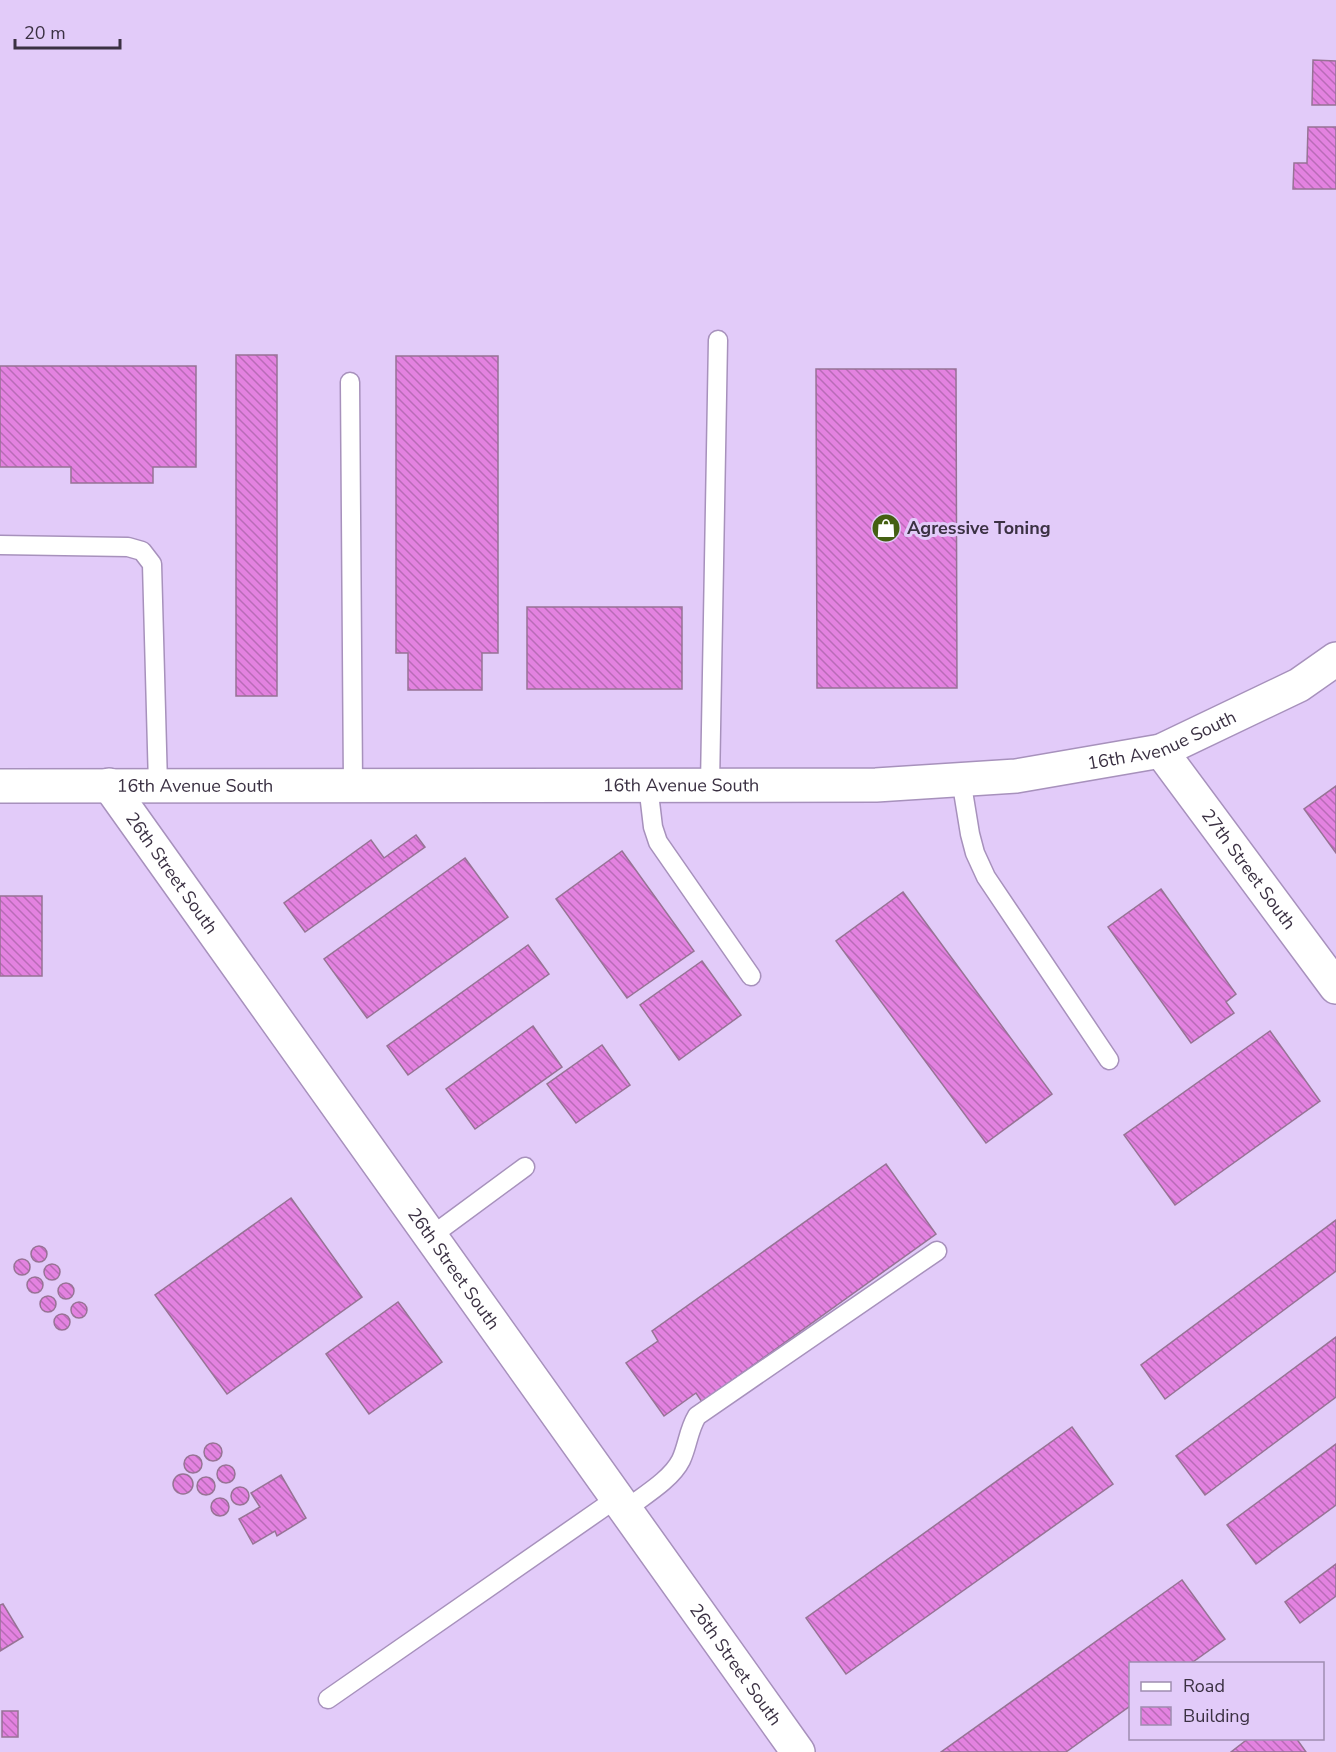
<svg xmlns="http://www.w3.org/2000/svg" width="1336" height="1752" viewBox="0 0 1336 1752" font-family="'Nunito Sans',sans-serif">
<defs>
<pattern id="building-back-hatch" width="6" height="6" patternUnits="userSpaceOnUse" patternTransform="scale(1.5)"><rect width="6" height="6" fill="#e382e0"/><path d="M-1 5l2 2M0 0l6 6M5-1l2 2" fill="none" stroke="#b96bb7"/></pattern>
</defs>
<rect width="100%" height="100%" fill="#e2cbf9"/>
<g fill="url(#building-back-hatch)" stroke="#977395" stroke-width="1.5">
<path d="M1313,60L1336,61V105H1312Z"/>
<path d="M1308,127H1336V189H1293L1294,163H1307Z"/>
<rect x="236" y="355" width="41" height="341"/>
<path d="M396,356H498V653H482V690H408V653H396Z"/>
<path d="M0,366H196V467H153V483H71V467H0Z"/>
<path d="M816,369H956L957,688H817Z"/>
<rect x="527" y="607" width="155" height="82"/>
<path d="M1336,786V853L1304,809Z"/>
<path d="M416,835L425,847L305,932L284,903L371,840L384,858Z"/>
<path d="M622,851L694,951L627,998L556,899Z"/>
<path d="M465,858L508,917L367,1018L324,959Z"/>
<path d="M1161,889L1236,994L1226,1002L1234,1013L1191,1043L1108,927Z"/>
<path d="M903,892L1052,1094L986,1143L836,941Z"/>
<rect x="0" y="896" width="42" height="80"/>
<path d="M528,945L549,974L408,1075L387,1046Z"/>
<path d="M702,961L741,1015L679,1060L640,1005Z"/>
<path d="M533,1026L562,1067L475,1129L446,1089Z"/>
<path d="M1270,1031L1320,1101L1175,1205L1124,1135Z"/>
<path d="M602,1045L630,1085L576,1123L547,1084Z"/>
<path d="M886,1164L936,1234L702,1402L696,1393L664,1416L626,1363L658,1341L652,1331Z"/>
<path d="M291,1198L362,1297L227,1394L155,1295Z"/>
<path d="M1336,1220V1271L1165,1399L1141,1365Z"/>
<circle cx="39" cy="1254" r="8"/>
<circle cx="22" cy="1267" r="8"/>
<circle cx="52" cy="1272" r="8"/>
<circle cx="35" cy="1285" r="8"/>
<circle cx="66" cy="1291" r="8"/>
<circle cx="48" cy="1304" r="8"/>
<circle cx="79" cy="1310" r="8"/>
<path d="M398,1302L442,1362L369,1414L326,1354Z"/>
<circle cx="62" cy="1322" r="8"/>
<path d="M1336,1337V1397L1205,1495L1176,1456Z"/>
<path d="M1072,1427L1113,1484L846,1674L806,1618Z"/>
<circle cx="213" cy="1452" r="9"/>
<path d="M1336,1444V1505L1256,1564L1227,1525Z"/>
<circle cx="193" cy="1464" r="9"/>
<circle cx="226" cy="1474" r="9"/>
<circle cx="183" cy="1484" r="10"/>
<path d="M281,1475L306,1518L277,1536L275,1531L253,1544L239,1519L260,1507L251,1493Z"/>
<circle cx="206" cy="1486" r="9"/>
<circle cx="240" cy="1496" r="9"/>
<circle cx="220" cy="1507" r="9"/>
<path d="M1336,1564V1596L1300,1623L1285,1602Z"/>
<path d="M1182,1580L1225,1639L1190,1664H1130V1706L1066,1752H941Z"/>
<path d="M3,1604L23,1637L0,1651V1605Z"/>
<rect x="2" y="1711" width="16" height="26"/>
<path d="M1249,1738H1296L1306,1752H1231Z"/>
</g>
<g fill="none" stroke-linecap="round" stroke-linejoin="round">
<g stroke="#a791bc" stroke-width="21">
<g id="service">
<path d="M350,382L353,785"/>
<path d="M0,545L128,547L142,551L152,564L158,785"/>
<path d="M961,779L970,834L975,853L986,877L1109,1060"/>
<path d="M648,785L653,827L658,842L751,976"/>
<path d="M710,785L718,340"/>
<path d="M430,1237L525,1167"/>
<path d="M625,1510C643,1496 671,1480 681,1460C688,1445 688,1431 697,1416L937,1251"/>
<path d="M328,1699L617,1498"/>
</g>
</g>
<g stroke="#a791bc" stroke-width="36">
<g id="minor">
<path id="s1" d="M1161,751L1336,987"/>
<path id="s2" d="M109,785L798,1752"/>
<path id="s3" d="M0,786L876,785L1016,776L1161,751L1299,685L1336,659"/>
</g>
</g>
<use href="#service" stroke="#fff" stroke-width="18"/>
<use href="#minor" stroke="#fff" stroke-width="33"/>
</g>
<defs>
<g id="shop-disc" transform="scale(1.5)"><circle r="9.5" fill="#446012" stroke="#e2cbf9"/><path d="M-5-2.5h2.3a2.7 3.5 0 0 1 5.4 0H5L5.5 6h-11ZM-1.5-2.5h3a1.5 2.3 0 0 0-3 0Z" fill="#fff"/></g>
</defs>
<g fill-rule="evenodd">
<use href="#shop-disc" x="886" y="528"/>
</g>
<g text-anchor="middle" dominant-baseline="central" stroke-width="6" stroke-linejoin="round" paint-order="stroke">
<g font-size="18" font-weight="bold" fill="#3b3143" stroke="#e2cbf9" text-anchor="start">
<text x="907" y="528">Agressive Toning</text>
</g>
<g font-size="18" fill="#3b3143" stroke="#e2cbf9">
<text stroke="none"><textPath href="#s3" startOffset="1167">16th Avenue South</textPath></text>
<text stroke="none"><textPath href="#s3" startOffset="195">16th Avenue South</textPath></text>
<text stroke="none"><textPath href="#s3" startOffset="681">16th Avenue South</textPath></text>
<text stroke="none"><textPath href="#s1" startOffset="147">27th Street South</textPath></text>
<text stroke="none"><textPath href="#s2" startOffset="108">26th Street South</textPath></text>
<text stroke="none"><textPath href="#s2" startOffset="594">26th Street South</textPath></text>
<text stroke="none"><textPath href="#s2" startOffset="1080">26th Street South</textPath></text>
</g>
</g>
<rect x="1129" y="1662" width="195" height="78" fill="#e2cbf9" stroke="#9f8db0" stroke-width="1.5"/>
<rect x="1141" y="1682" width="30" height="9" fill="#ffffff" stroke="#9f8db0" stroke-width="1.5"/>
<text x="1183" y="1692" font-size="18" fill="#3b3143">Road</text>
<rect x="1141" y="1707" width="30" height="18" fill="url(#building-back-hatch)" stroke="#9f8db0" stroke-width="1.5"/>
<text x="1183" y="1722" font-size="18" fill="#3b3143">Building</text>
<path d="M15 39v9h105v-9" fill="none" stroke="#3b3143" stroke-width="3"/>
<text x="24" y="39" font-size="18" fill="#3b3143" stroke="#e2cbf9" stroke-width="4.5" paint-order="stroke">20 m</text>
</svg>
